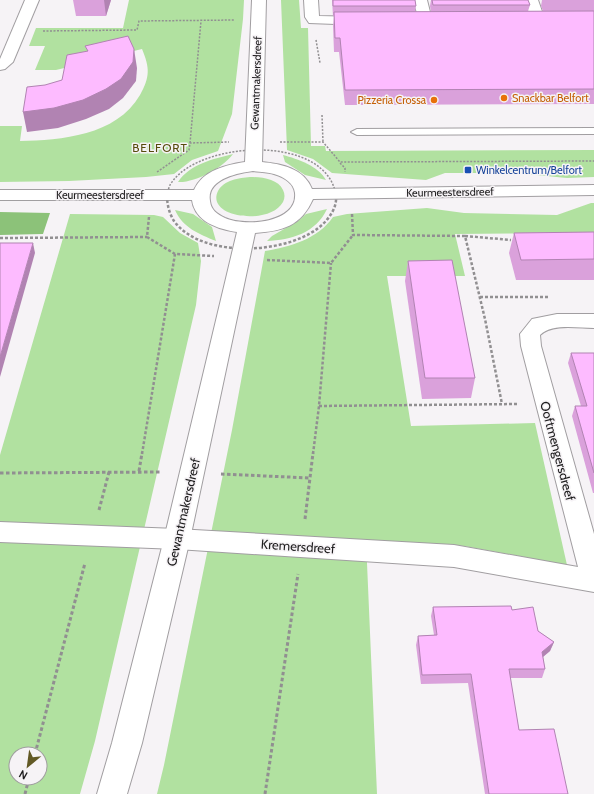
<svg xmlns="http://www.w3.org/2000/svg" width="594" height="794" viewBox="0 0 594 794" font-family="Cabin,sans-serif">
<rect width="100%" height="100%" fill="#f6f3f6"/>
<g fill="#b1e1a0" fill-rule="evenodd">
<path d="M129,0H244L243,19L232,114L218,151L192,160L174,174L146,177L69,181L0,182V126H22L20,141C61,140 116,136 140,95C150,77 150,68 142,49L56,70H35L45,46H29L36,28H123Z"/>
<path d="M281,0H299L301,28H308L311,146H325L326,151L594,150V177L567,178L514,173H445L426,180L332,173L313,159L287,150Z"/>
<path d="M233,154C223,168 195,183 178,182C190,164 213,159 233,154Z"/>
<path d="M283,155C298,159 318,166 326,180L305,175L285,162Z"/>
<path d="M250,177C262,177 278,179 283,190C285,194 285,198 283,202C270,226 205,218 218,191C224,180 239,178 250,177Z"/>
<path d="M591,203H594V233L455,234L465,276H387L411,426L535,423L567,565L464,546L366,540L377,794H157L164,765L232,430L265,251C290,247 318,239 333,217L347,214L427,208L464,213L557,215Z"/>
<path d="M327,209C316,233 291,240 267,241L272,236L298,221L306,214Z"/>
<path d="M175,210L193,214L212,227L216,241C199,234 183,228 175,210Z"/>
<path d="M70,214L154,215L163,217L180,233L198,243L201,261L196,305L95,741L80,794H0V455ZM16,754H40V778H16Z"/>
</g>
<path fill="#8cc279" d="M0,212L50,213L43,234L0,235Z"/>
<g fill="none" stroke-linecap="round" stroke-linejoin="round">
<g stroke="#a19ea1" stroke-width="2">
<path id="lane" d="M594,128V134L357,135L351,132L357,129Z"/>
</g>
<g stroke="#a19ea1" stroke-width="2">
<g id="street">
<path d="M25,0H39L13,62L5,69L0,70V59Z"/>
<path d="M304,0H318L319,16L362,17L367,18L369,21L367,24L362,25L309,23L305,17Z"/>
<path d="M413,0H427L432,20L430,23L425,24L420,23Z"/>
<path d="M524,0H538L545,20L543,23L538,24L533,23Z"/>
<path d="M557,314H594V328C578,328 552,323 540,335L541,346L594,534V592L454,567L177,549L0,542V522L177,529L454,545L578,567L521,346L520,334L532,319Z"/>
</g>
</g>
<g stroke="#a19ea1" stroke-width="2">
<path id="secondary" d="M252,0H266L262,162C281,164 304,168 312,189L594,185V195L313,199C301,226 283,231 255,233L190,539L142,743L127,794H97L112,743L164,539L237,232C218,229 195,222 192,200H0V190H194C203,170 226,165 245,162ZM253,171C260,172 268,172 274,174C284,177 294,183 295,193C298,223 245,227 225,218C217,214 211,210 210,201C206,179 238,173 253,171Z"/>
</g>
<g stroke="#918f91" stroke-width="1.5" stroke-dasharray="2 1.5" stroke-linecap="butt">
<path d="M43,31L137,30L139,21L235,20"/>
<path d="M316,40L320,63"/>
<path d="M322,115L323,142"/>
<path d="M280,142H323L340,162L594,161"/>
<path d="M190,143L201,21"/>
<path d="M340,163L345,168V172"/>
<path d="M157,172L189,150L190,143L229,142"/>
<path d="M167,196C168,191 169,185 172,182C202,140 328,134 336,196"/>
</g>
<g stroke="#918f91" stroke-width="2.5" stroke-dasharray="3 2" stroke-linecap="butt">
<path d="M167,195C167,204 169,213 174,221C202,260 294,255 325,222C332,214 337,206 336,195"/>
<path d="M352,214L353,235L465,236L485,319L502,404"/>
<path d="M149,217L147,237L175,254L214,256"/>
<path d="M465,236L511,240"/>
<path d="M0,238L147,237"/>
<path d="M267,260L331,263L353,235"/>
<path d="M480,297H548"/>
<path d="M319,406L519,404"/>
<path d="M142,454L175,254"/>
<path d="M313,454L319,406L331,263"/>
</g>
<g stroke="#918f91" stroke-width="3" stroke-dasharray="3.5 2.5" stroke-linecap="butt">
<path d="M139,471L142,453"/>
<path d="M0,473L162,472"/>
<path d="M221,474L310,478"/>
<path d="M99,510L109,472"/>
<path d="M305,519L313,453"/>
<path d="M35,754L85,563"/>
<path d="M25,794L29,778"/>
<path d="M265,794L298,574"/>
</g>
<use href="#lane" fill="#fff" fill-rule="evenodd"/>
<use href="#street" fill="#fff" fill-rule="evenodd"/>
<use href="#secondary" fill="#fff" fill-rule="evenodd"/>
</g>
<g fill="#daa1db">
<path d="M73,0H111L106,16H76Z"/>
<path d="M332,0H415L416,6L415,12H431L430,6L431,0H528L530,5L528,11H543L541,6L542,0H594V104L345,105L339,52H334L333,26L334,16H333Z"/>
<path d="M594,232V280H516L509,253L514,233Z"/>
<path d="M408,261L475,378L471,398L422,399L405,281Z"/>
<path d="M571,353H594V493H593L572,416L575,406H581L568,363Z"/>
<path d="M433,607L512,610L538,631L554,642L550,651L543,657L545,669L542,678H510L519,730L568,794H485L468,683L421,684L416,645L418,636L434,635L431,616Z"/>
</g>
<g fill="#b183b2">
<path d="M104,0H111L106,16Z"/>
<path d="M134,49L137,68L136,81L123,98L109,109L86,119L58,128L27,132L23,112Z"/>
<path d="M33,243L35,253L0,377V357Z"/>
<path d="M554,642L550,651L538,661L542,652Z"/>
</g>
<g fill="#fdbbff" stroke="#b183b2">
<path d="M333,0H415L416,6H333Z"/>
<path d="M432,0H528L530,5H433Z"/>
<path d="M594,11V89L345,90L340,38H335L334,12Z"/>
<path d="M128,36L134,49L133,62L121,79L106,89L83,100L54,108L23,112L27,87L45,85L62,80L67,55L88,51L85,46Z"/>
<path d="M594,232V259L521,260L514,233Z"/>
<path d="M0,243H33L0,357Z"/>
<path d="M452,260L475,378H425L408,261Z"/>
<path d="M571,353H594V473L575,406H587Z"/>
<path d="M511,606L512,610L533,607L538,631L554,642L542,652L545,669H509L519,730L554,729L568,794H489L471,674L422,675L418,636L437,635L433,607Z"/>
</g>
<g fill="#e8710a" stroke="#f6f3f6" stroke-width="1.5">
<circle cx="504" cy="98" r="4"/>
<circle cx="434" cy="100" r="4"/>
</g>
<rect fill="#1a4fb4" stroke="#f6f3f6" stroke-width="1.5" x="464" y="166" width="8" height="8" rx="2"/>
<g text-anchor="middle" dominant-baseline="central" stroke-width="3" stroke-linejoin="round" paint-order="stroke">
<g font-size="11" fill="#1d1c1d" stroke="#f6f3f6">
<text transform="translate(256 83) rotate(-88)">Gewantmakersdreef</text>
<text transform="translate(450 192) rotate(-1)">Keurmeestersdreef</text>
<text x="100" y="195">Keurmeestersdreef</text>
</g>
<g font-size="11" fill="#c56008" stroke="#f6f3f6" text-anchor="start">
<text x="512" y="98">Snackbar Belfort</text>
<text x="426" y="100" text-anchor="end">Pizzeria Crossa</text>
</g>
<g font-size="11" fill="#164399" stroke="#f6f3f6" text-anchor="start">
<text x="476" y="170">Winkelcentrum/Belfort</text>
</g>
<g font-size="12" letter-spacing="1" fill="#574c0d" stroke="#f6f3f6">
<text x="160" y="147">BELFORT</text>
</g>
<g font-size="13" fill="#1d1c1d" stroke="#f6f3f6">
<text transform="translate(558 451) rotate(75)">Ooftmengersdreef</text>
<text transform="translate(183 512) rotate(-77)">Gewantmakersdreef</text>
<text transform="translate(298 546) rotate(4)">Kremersdreef</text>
</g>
</g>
<g transform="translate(28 766) rotate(209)"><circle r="19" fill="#f6f3f6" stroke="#9f9d9f"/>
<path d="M0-3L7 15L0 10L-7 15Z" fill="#625925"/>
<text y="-6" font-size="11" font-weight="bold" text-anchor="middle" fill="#1d1c1d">N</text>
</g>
</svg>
